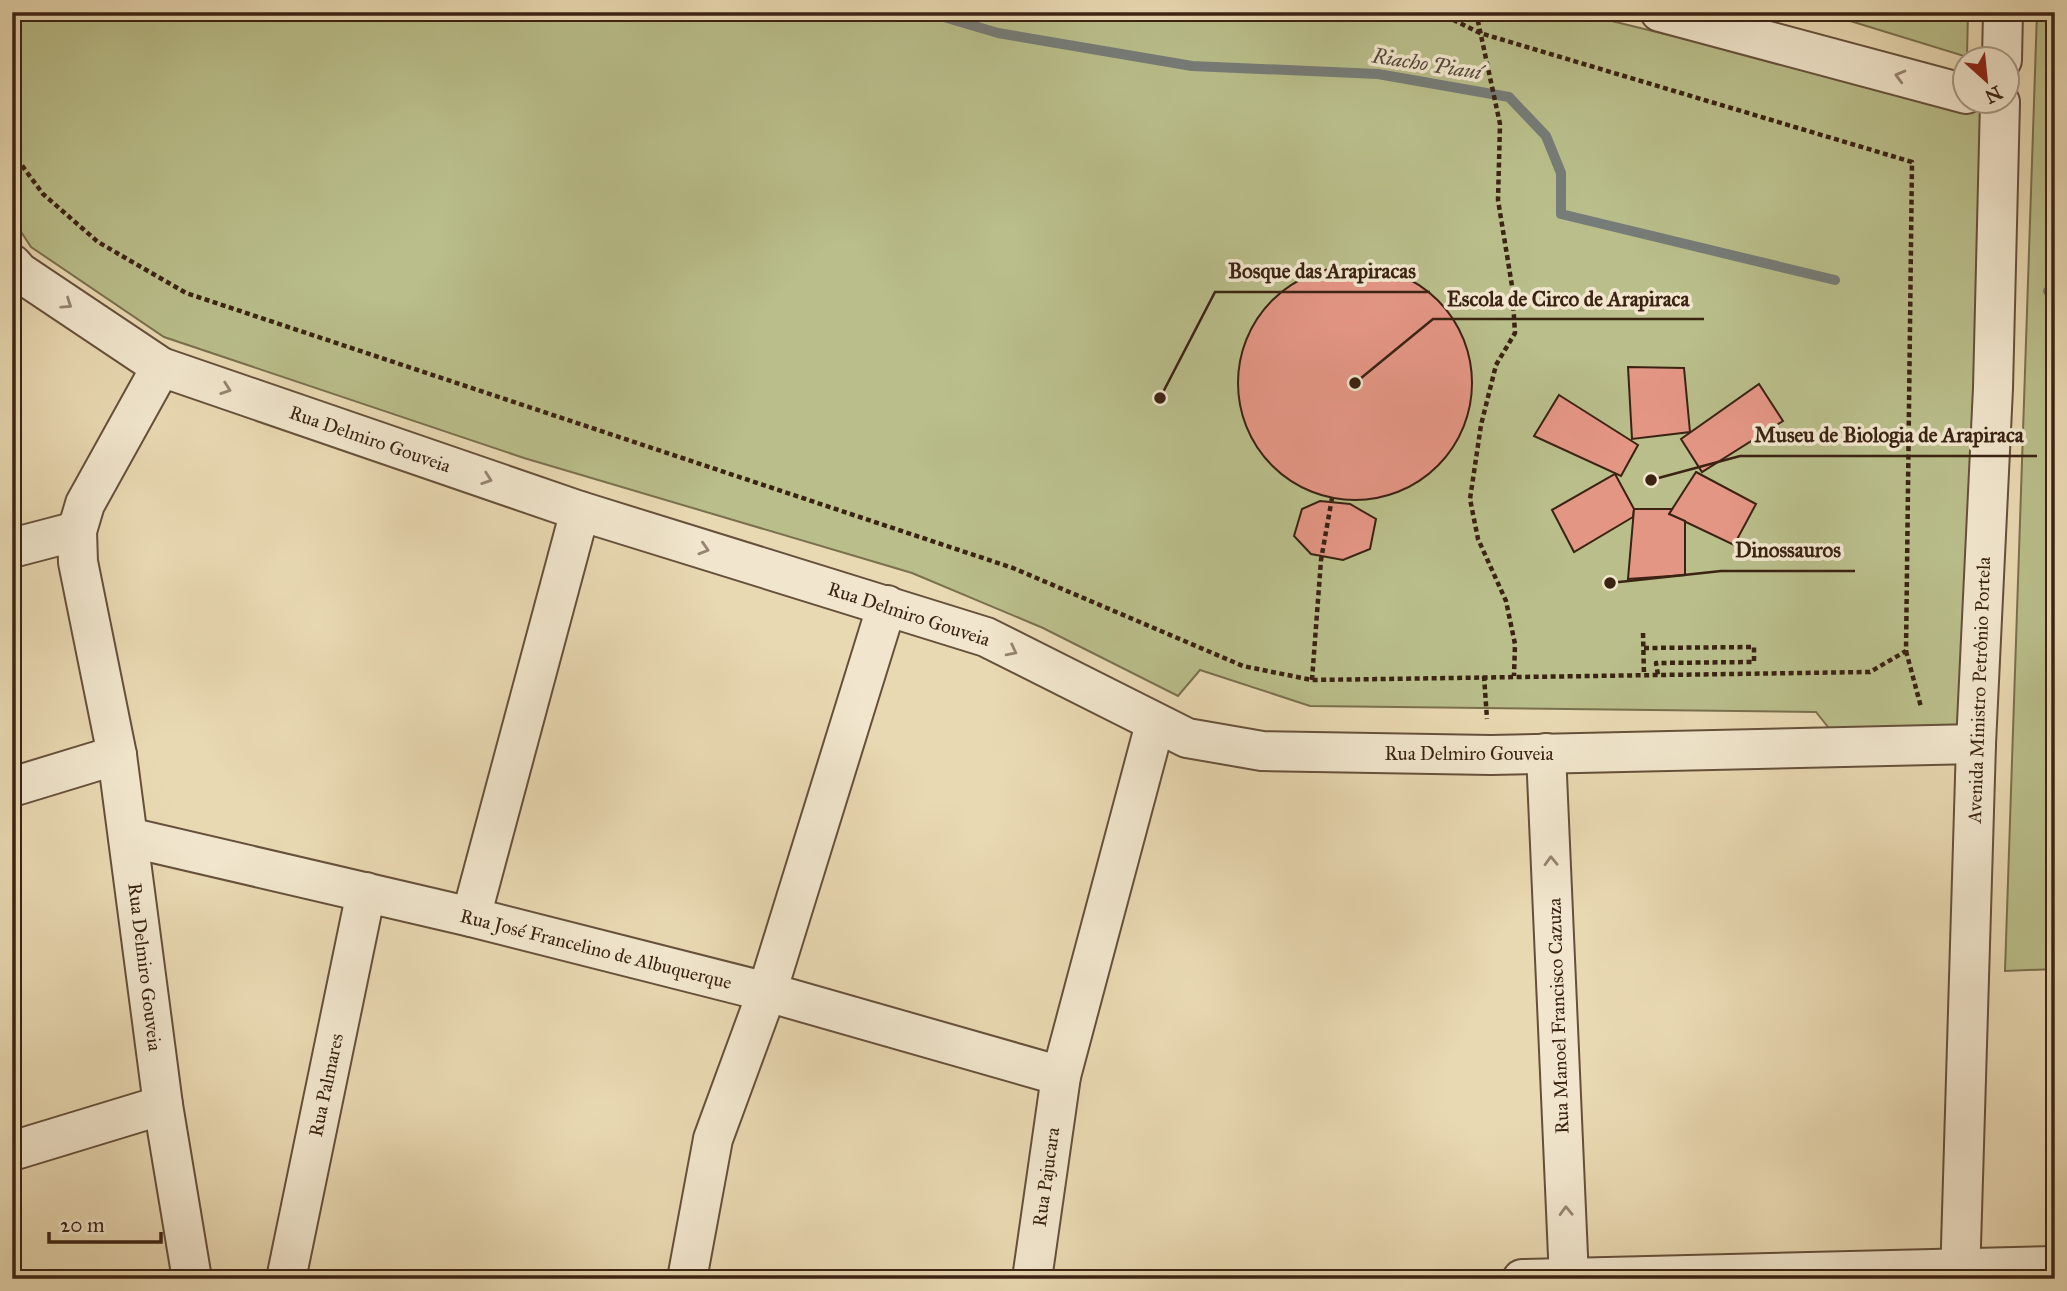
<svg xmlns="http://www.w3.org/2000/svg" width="2067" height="1291" viewBox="0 0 2067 1291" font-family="'IM FELL Great Primer',serif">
<rect width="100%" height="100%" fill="#e9d9b2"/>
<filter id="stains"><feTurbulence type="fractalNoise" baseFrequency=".00286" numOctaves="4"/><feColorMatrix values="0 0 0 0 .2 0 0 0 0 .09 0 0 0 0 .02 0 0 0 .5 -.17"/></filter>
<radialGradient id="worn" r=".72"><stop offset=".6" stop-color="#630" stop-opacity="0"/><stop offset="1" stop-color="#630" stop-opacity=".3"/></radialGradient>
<g fill="#b9be8a" stroke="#7a704e" stroke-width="2">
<path d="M12,12H1575L1987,113L1964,733L1832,732L1816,712L1310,706L1200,670L1178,696L1043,628L912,573L524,458L164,337L31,247L12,218Z"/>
<path d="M1821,12H1968L1967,57Z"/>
<path d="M2037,12H2055V969L2005,971Z"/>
</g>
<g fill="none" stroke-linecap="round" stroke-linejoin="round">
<g stroke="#767c77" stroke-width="10">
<path d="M927,12L998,33L1192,66L1378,74L1509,97L1546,136L1561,173V214L1835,280"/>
<path d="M2048,291L2055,293"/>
</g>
</g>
<g fill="#e49685" stroke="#3b2313" stroke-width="2">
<circle cx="1355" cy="383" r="117"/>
<path d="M1628,367L1684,368L1690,432L1632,439Z"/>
<path d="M1759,384L1783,421L1702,472L1681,439Z"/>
<path d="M1559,395L1638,445L1621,476L1534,436Z"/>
<path d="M1696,472L1756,504L1734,545L1669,514Z"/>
<path d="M1615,474L1634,509L1633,517L1574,552L1552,510Z"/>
<path d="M1320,501L1350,504L1376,519L1370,549L1343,560L1311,554L1294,536L1302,509Z"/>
<path d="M1634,509H1672L1669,514L1685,521V575L1628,579Z"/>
</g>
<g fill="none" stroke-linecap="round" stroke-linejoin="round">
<g stroke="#66503b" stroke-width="42">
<g id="minor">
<path d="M1660,12L1966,94"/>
<path d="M2002,60L2003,12"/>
<path d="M12,264L19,272L161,367L580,511L986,637L1187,738L1262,751L1491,755L1976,744"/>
<path d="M161,367L85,504L77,531L78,562L117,755L163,1105L192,1279"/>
<path d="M12,548L77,531"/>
<path d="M1546,753L1569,1279"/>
<path d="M12,787L117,755"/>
<path d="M128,837L471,917L767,992L1061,1076"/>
<path d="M471,917L580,511"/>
<path d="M12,1151L163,1105"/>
<path d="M286,1279L366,892"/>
<path d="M687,1279L713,1139L767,992L887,605"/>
<path d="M1032,1279L1061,1076L1155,724"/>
<path d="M1522,1279L2055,1266"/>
<path d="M1960,1279L1976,744L1993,388L2000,102"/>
</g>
</g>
<g stroke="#3b2313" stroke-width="4.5" stroke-dasharray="5 3.5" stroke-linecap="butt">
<path d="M1476,12L1500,124L1498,200L1512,286L1515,333L1496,365L1481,425L1470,499L1478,539L1506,601L1515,644L1514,676"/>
<path d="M12,152L43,194L98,242L186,293L1013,568L1243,666L1312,680L1870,672L1906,651L1912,162L1480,33L1437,12"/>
<path d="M1643,633L1644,675"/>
<path d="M1644,648L1754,647V662L1656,663L1658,675"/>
<path d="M1906,651L1921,707"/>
<path d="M1484,676L1487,719"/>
<path d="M1312,680L1321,560L1332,498"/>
</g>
<use href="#minor" stroke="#f1e6cd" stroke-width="38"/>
</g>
<defs><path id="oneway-chevron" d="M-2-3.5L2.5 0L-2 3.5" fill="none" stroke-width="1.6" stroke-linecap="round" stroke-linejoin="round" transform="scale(1.75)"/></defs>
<g stroke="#968470">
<use href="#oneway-chevron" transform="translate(1900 76) rotate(-165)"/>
<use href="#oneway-chevron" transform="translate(67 304) rotate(34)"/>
<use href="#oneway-chevron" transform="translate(226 389) rotate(19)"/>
<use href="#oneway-chevron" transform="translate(487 479) rotate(19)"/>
<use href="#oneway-chevron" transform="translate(704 549) rotate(17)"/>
<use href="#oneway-chevron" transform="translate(1012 651) rotate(27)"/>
<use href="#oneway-chevron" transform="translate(1551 861) rotate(-92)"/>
<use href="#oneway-chevron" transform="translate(1566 1211) rotate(-92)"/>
</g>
<g text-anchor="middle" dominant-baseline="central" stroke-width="7" stroke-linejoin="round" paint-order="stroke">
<g font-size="19" fill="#3b2313" stroke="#f1e6cd">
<text transform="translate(370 439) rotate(19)">Rua Delmiro Gouveia</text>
<text transform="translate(909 614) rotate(18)">Rua Delmiro Gouveia</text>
<text transform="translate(1979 690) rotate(-88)">Avenida Ministro Petrônio Portela</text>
<text x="1469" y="753">Rua Delmiro Gouveia</text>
<text transform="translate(596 949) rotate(14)">Rua José Francelino de Albuquerque</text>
<text transform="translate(145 967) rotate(83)">Rua Delmiro Gouveia</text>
<text transform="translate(1558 1016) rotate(-92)">Rua Manoel Francisco Cazuza</text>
<text transform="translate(326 1085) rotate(-78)">Rua Palmares</text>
<text transform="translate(1046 1177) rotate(-82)">Rua Pajucara</text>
</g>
<g font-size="21" font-style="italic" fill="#54483c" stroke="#f1e6cd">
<text transform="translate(1427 64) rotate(9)">Riacho Piauí</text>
</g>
</g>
<path fill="none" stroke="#3b2313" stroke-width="2.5" d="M1160 398L1215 292H1430M1355 383L1433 319H1704M1651 480L1740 456H2037M1610 583L1721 571H1855"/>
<g fill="#3b2313" stroke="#f1e6cd" stroke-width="2.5">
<circle cx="1160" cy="398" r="7"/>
<circle cx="1355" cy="383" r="7"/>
<circle cx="1651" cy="480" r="7"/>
<circle cx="1610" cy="583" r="7"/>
</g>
<g font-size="21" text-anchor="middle" font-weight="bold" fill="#3b2313" stroke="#f1e6cd" stroke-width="7" stroke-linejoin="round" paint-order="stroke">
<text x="1322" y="278">Bosque das Arapiracas</text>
<text x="1568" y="306">Escola de Circo de Arapiraca</text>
<text x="1889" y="442">Museu de Biologia de Arapiraca</text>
<text x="1788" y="557">Dinossauros</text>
</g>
<rect width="2067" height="1291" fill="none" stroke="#e9d9b2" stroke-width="42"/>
<rect x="14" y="14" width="2039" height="1263" fill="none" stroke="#3b2313" stroke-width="3.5"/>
<rect x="21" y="21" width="2025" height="1249" fill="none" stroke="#3b2313" stroke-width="2"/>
<g transform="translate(1986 80) rotate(153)"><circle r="33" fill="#f1e6cd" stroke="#a89883" stroke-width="2"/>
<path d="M0-5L12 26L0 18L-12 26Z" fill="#8f2418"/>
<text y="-10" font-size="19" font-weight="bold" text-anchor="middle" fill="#3b2313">N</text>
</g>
<path d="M49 1232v10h112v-10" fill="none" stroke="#3b2313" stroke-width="3.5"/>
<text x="60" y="1232" font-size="21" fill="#3b2313" stroke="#f1e6cd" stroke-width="5" paint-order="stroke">20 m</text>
<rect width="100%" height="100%" filter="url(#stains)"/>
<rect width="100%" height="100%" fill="url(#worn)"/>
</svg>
